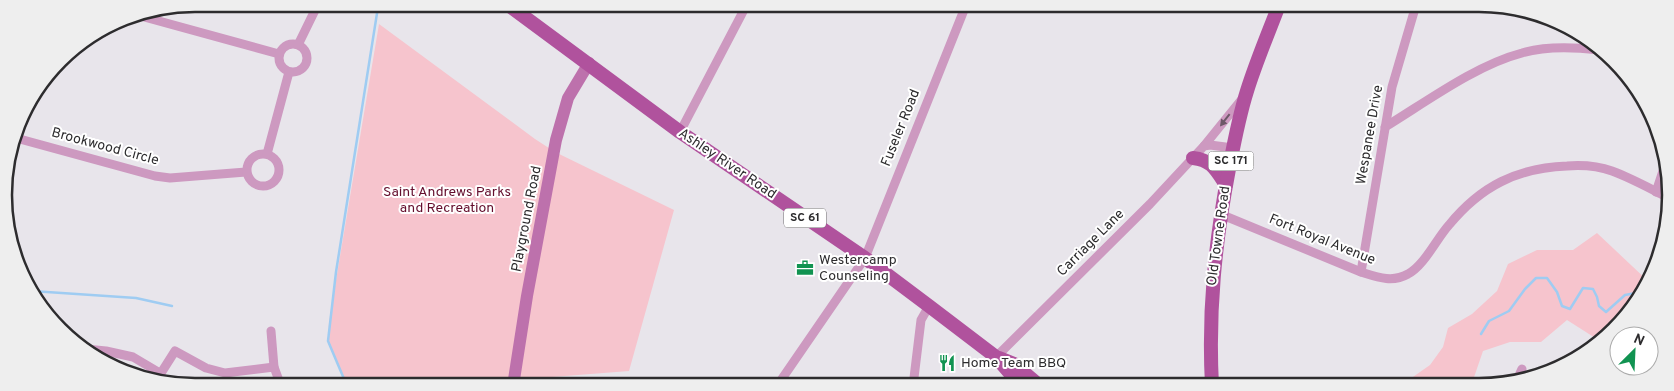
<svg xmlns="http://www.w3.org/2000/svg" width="1674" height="391" viewBox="0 0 1674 391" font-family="Overpass,sans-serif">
<rect width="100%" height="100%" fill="#e8e5eb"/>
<g fill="#f6c4cd">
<path d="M379,24L535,139L555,152L674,210L629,371L514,380L513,386H347L328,341L329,322Z"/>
<path d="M1597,233L1649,282L1614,331L1600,341L1567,320L1541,342H1510L1483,351L1471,386H1400L1430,365L1443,347L1448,328L1472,314L1497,291L1508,264L1537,250H1573Z"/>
</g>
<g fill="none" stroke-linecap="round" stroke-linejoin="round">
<g stroke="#9fccf2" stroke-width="2.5">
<path d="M32,291L136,298L172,306"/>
<path d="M1481,334L1489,321L1509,311L1525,289L1536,278H1547L1557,292L1562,306L1570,309L1583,288L1593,289L1597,297L1599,306L1606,312L1625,295L1636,293L1638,298"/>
<path d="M347,386L328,341L336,272L378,7L366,4"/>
</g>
<g stroke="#cd99c0" stroke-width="9">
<path d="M137,15L279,54"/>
<circle cx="293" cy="58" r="14"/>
<path d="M298,45L318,4"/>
<path d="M1385,127C1426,102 1476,65 1522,53C1546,46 1573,47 1598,50"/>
<path d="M680,132L747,4"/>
<path d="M16,138L155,176L170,178L246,172"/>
<path d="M1204,146L1242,99"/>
<circle cx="263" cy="170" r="16"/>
<path d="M267,154L289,72"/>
<path d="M1656,192L1665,165"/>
<path d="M1220,214L1361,272C1377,277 1392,283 1408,274C1424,266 1437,238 1449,225C1481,186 1517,168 1567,166C1581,165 1598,166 1612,171C1631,178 1649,188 1667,197"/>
<path d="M1361,272L1392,87L1416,5"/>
<path d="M271,331L274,367L281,386"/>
<path d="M86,349L106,351L133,357L160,373"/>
<path d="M999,361L996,357L1150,204L1204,146L1210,145L1233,148"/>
<path d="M156,381L175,351L206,368L225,373L274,367"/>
<path d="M1516,382L1522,369"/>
<path d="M777,386L865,258L966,5"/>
<path d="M913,386L921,320L929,306"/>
</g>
<path stroke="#bd71ac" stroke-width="12" d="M513,386L527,296L556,140L568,98L589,63"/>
<g stroke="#b0529d" stroke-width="14">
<path d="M507,4L680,132L865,258L929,306L996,357L1021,386"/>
<path d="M1193,158C1212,160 1216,170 1226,185"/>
<path d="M999,358L1014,364L1040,386"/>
<path d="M1212,386C1208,311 1215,243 1229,169C1234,143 1239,116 1247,91C1256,62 1268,34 1279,5"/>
</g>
</g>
<defs><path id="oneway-solid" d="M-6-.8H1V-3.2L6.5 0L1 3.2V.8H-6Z" transform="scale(1.25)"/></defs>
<use fill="#6d5868" href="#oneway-solid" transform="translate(1225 120) rotate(128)"/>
<defs>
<g id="office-bare" transform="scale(1.35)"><path d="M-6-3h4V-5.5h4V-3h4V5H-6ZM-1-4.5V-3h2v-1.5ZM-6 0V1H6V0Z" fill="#119351" stroke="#fff" stroke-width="2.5" paint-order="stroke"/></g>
<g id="restaurant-bare" transform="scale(1.35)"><path d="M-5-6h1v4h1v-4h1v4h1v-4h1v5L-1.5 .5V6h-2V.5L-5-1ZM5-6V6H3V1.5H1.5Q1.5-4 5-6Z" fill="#119351" stroke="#fff" stroke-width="2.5" paint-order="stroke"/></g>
</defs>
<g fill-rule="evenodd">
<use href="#office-bare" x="805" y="268"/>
<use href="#restaurant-bare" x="947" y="363"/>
</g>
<g text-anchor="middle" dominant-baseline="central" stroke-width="4" stroke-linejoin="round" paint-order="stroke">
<g fill="#fff" stroke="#6c6b6d" stroke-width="1">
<rect x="1208.5" y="151.5" width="45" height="19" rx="4"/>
<rect x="784" y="208.5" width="42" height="19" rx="4"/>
</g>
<g font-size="12" font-weight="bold" fill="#2d2c2e">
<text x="1231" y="161">SC 171</text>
<text x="805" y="218">SC 61</text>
</g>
<g font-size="14" fill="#2d2c2e" stroke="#fff">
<text transform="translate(901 128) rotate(-68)">Fuseler Road</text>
<text transform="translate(1370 135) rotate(-80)">Wespanee Drive</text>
<text transform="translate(105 147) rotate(15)">Brookwood Circle</text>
<text transform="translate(727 164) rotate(34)">Ashley River Road</text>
<text transform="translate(527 219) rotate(-79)">Playground Road</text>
<text transform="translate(1219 236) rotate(-82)">Old Towne Road</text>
<text transform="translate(1322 240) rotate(22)">Fort Royal Avenue</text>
<text transform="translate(1091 243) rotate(-45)">Carriage Lane</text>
</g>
<g font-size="14" fill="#640e2d" stroke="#fff">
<text x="447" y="192">Saint Andrews Parks<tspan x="447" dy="16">and Recreation</tspan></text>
</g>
<g font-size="14" fill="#2d2c2e" stroke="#fff" text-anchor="start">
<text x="819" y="260">Westercamp<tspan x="819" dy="16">Counseling</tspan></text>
<text x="961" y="363">Home Team BBQ</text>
</g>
</g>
<path d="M0 0H1674V391H0ZM195 12H1479A183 183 0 0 1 1662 195V195A183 183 0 0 1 1479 378H195A183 183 0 0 1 12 195V195A183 183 0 0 1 195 12Z" fill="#eee" fill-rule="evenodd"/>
<path fill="none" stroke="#2d2c2e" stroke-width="2.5" d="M195 12H1479A183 183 0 0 1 1662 195V195A183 183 0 0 1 1479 378H195A183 183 0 0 1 12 195V195A183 183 0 0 1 195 12Z"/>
<g transform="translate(1634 351) rotate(24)"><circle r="24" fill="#ffffff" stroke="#ababab"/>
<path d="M0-4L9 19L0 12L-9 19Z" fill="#119351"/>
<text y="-8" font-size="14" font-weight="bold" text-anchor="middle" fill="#2d2c2e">N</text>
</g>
</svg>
